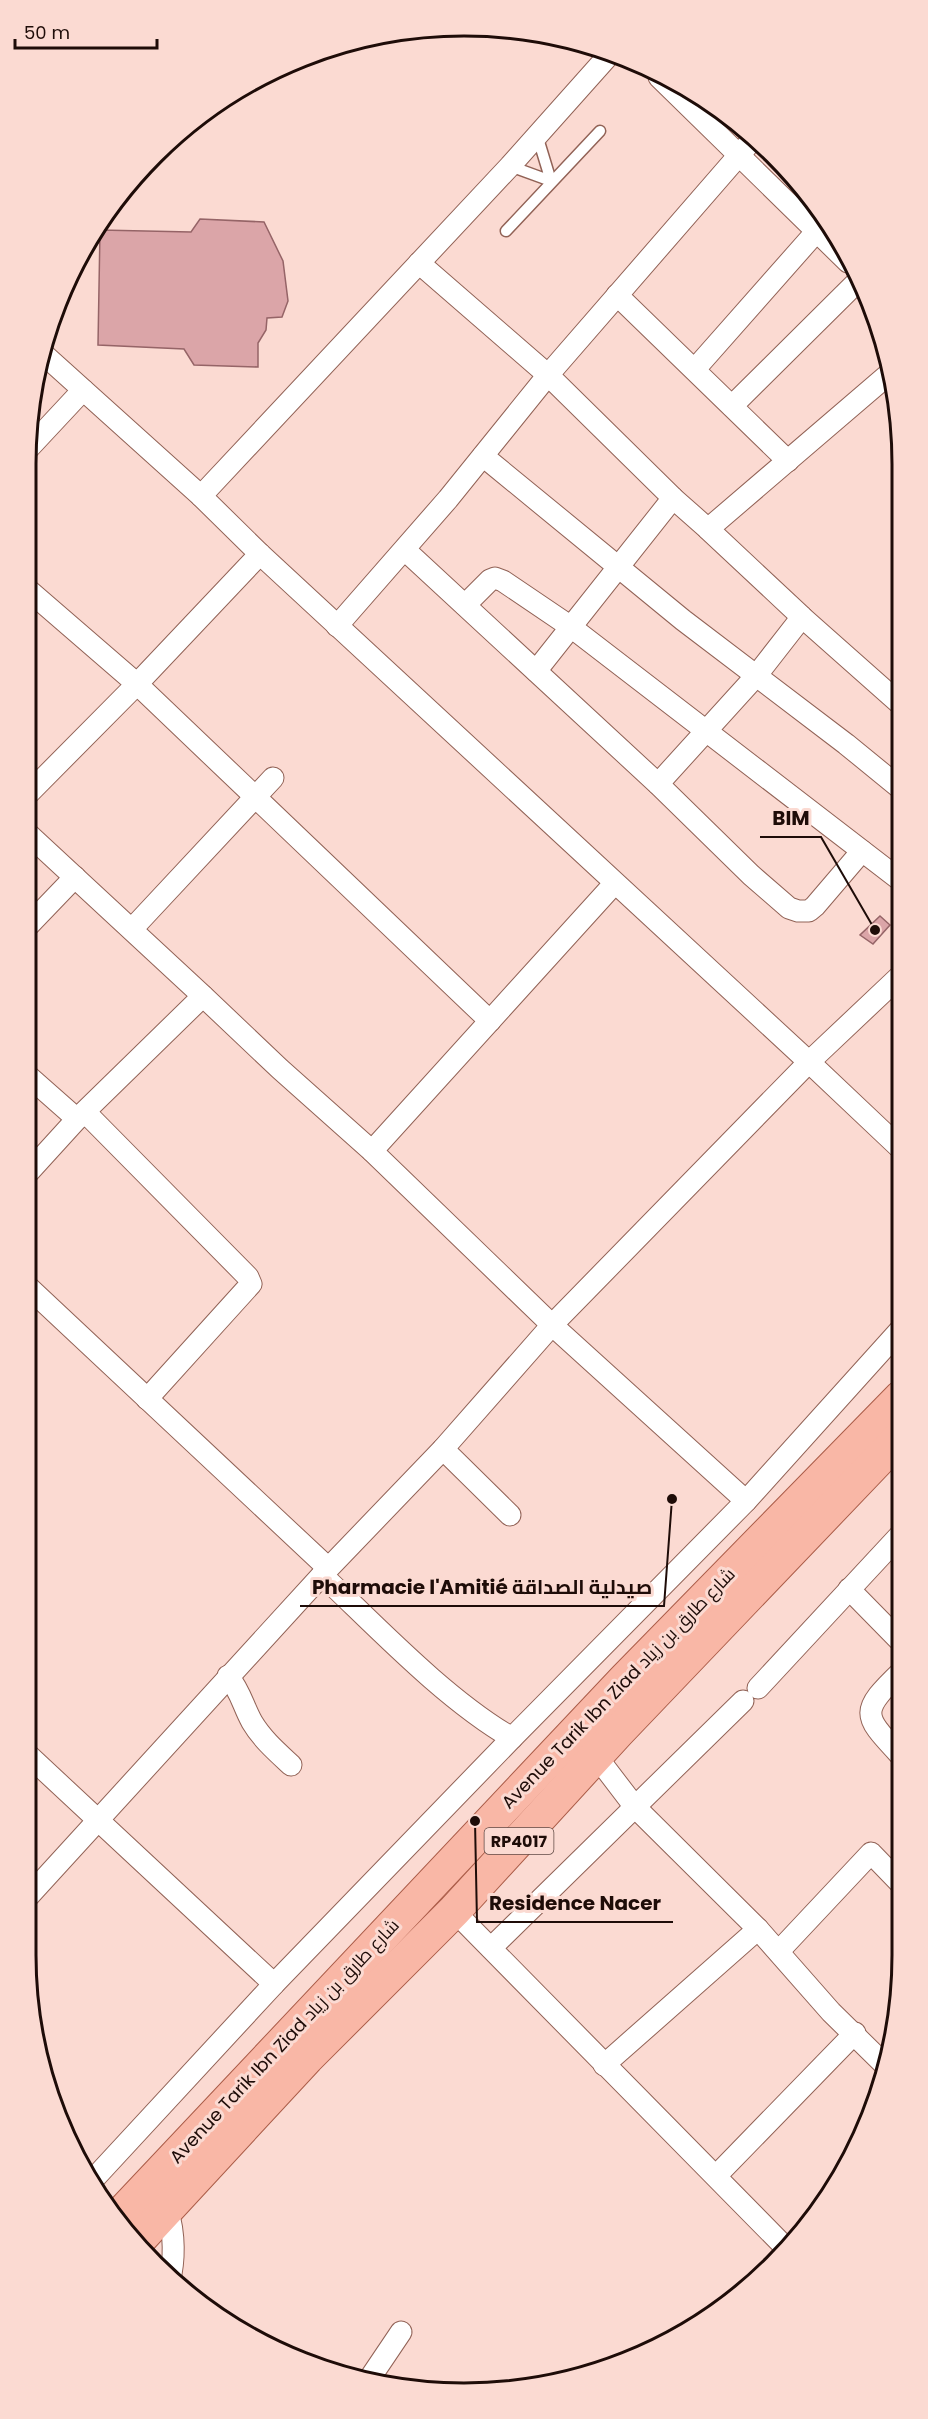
<svg xmlns="http://www.w3.org/2000/svg" width="928" height="2419" viewBox="0 0 928 2419" font-family="Poppins,Cairo,sans-serif">
<rect width="100%" height="100%" fill="#fbdad2"/>
<g fill="#dba5a8" stroke="#956467" stroke-width="1.5">
<path d="M200,219L264,222L283,261L288,301L282,317L267,318L266,330L258,343V367L194,365L184,349L98,345L100,230L191,232Z"/>
<path d="M880,916L890,925L873,944L860,935Z"/>
</g>
<g fill="none" stroke-linecap="round" stroke-linejoin="round">
<g stroke="#916256" stroke-width="13">
<g id="service">
<path d="M510,166L551,181L537,135"/>
<path d="M506,231L600,131"/>
</g>
</g>
<g stroke="#916256" stroke-width="23">
<g id="minor">
<path d="M659,77L848,262"/>
<path d="M419,263L548,375L673,498L708,529L890,373"/>
<path d="M617,295L788,461"/>
<path d="M40,351L201,496L260,554L809,1062L901,1149"/>
<path d="M695,369L816,232"/>
<path d="M732,406L859,280"/>
<path d="M27,450L83,390"/>
<path d="M483,456L683,620L846,744L900,788"/>
<path d="M201,496L510,166L609,55"/>
<path d="M708,529L802,617L899,703"/>
<path d="M405,550L658,784L751,875L789,908L798,911H809L815,906L862,851"/>
<path d="M26,588L137,684L490,1021"/>
<path d="M465,605L490,580L495,578L503,581L571,627L900,880"/>
<path d="M337,626L448,499L548,375L753,139"/>
<path d="M536,671L673,498"/>
<path d="M658,784L756,676L802,617"/>
<path d="M26,796L137,684L260,554"/>
<path d="M26,832L203,996L280,1069L372,1151L552,1325L746,1501"/>
<path d="M26,928L75,877"/>
<path d="M132,929L273,778"/>
<path d="M26,1074L77,1119"/>
<path d="M86,1113L248,1277L251,1284L147,1399"/>
<path d="M372,1151L614,884"/>
<path d="M26,1175L77,1119L203,996"/>
<path d="M26,1285L328,1568"/>
<path d="M443,1449L510,1515"/>
<path d="M322,1575C378,1628 446,1700 512,1738"/>
<path d="M849,1589L902,1643"/>
<path d="M902,1671C858,1713 863,1715 902,1757"/>
<path d="M228,1676C241,1692 243,1706 252,1722C262,1739 277,1752 291,1765"/>
<path d="M758,1688L901,1534"/>
<path d="M26,1753L274,1984"/>
<path d="M596,1756L635,1807L758,1929L831,2012L888,2068"/>
<path d="M26,1899L322,1575L443,1449L552,1325L809,1062L900,976"/>
<path d="M454,1911L785,2247"/>
<path d="M491,1948L743,1701"/>
<path d="M779,1951L871,1853L902,1885"/>
<path d="M604,2065L758,1929"/>
<path d="M716,2176L855,2033"/>
<path d="M90,2183L274,1984L512,1738L746,1501L901,1329"/>
<path d="M164,2203C174,2223 175,2252 171,2274"/>
<path d="M368,2381L401,2332"/>
</g>
</g>
<g stroke="#aa5c48" stroke-width="35">
<g id="primary">
<path d="M116,2219L625,1679L901,1397"/>
<path d="M135,2244L307,2058L454,1911L618,1732L901,1436"/>
</g>
</g>
<use href="#service" stroke="#fff" stroke-width="10"/>
<use href="#minor" stroke="#fff" stroke-width="21"/>
<use href="#primary" stroke="#f9b7a6" stroke-width="33"/>
</g>
<g text-anchor="middle" dominant-baseline="central" stroke-width="6" stroke-linejoin="round" paint-order="stroke">
<rect fill="#fbdad2" stroke="#604a45" stroke-width="1.5" x="484.5" y="1828" width="69" height="26" rx="4.5"/>
<g font-size="16" font-weight="bold" fill="#1e0c08">
<text x="519" y="1841">RP4017</text>
</g>
<g font-size="18" fill="#1e0c08" stroke="#fbdad2">
<text transform="translate(618 1688) rotate(-46)">Avenue Tarik Ibn Ziad شارع طارق بن زياد</text>
<text transform="translate(284 2041) rotate(-47)">Avenue Tarik Ibn Ziad شارع طارق بن زياد</text>
</g>
</g>
<path d="M0 0H928V2419H0ZM464 36H464A428 428 0 0 1 892 464V1955A428 428 0 0 1 464 2383H464A428 428 0 0 1 36 1955V464A428 428 0 0 1 464 36Z" fill="#fbdad2" fill-rule="evenodd"/>
<path fill="none" stroke="#1e0c08" stroke-width="3" d="M464 36H464A428 428 0 0 1 892 464V1955A428 428 0 0 1 464 2383H464A428 428 0 0 1 36 1955V464A428 428 0 0 1 464 36Z"/>
<path fill="none" stroke="#1e0c08" stroke-width="2" d="M875 930L821 837H760M672 1499L664 1606H300M475 1821L477 1922H673"/>
<g fill="#1e0c08" stroke="#fbdad2" stroke-width="2">
<circle cx="875" cy="930" r="6"/>
<circle cx="672" cy="1499" r="6"/>
<circle cx="475" cy="1821" r="6"/>
</g>
<g font-size="20" text-anchor="middle" font-weight="bold" fill="#1e0c08" stroke="#fbdad2" stroke-width="6" stroke-linejoin="round" paint-order="stroke">
<text x="791" y="825">BIM</text>
<text x="482" y="1594">Pharmacie l'Amitié صيدلية الصداقة</text>
<text x="575" y="1910">Residence Nacer</text>
</g>
<path d="M15 39v9h142v-9" fill="none" stroke="#1e0c08" stroke-width="3"/>
<text x="24" y="39" font-size="18" fill="#1e0c08" stroke="#fbdad2" stroke-width="4.5" paint-order="stroke">50 m</text>
</svg>
